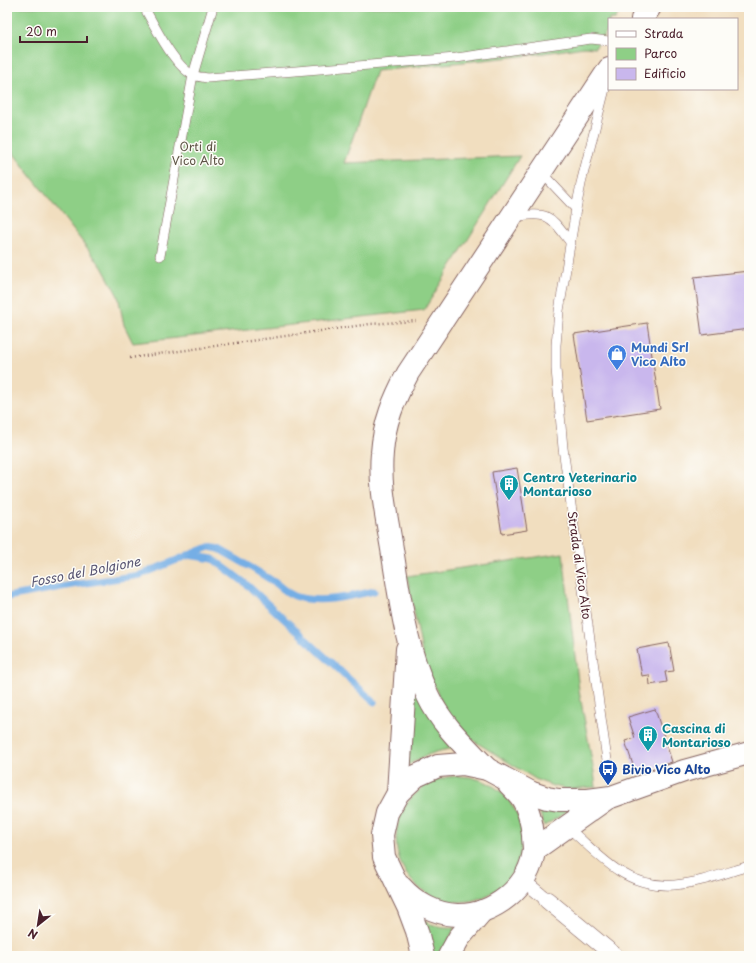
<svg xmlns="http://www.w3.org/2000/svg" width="756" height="963" viewBox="0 0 756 963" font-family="'Playpen Sans',sans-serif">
<rect width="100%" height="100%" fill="#fdfcf7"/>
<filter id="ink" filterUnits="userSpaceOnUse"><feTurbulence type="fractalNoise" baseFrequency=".025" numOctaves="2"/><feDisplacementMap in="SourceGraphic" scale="8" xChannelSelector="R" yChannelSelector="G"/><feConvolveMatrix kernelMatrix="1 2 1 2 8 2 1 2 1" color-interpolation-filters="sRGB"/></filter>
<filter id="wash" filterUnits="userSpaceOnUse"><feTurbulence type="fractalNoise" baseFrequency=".012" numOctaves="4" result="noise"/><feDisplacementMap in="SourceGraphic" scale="16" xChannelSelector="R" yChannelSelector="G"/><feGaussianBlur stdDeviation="0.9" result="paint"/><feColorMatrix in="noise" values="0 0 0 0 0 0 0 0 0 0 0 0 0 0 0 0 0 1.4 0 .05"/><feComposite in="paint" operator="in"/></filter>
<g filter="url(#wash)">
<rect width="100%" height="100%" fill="#f1debf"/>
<g fill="#8ecf86" stroke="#6c7758">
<path d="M7,7H623L615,19H609V28L595,48L584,47L531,55L376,71L344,163L520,156L424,310L133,343L124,325L118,296L102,267L7,145Z"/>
<path d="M563,553L579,690L594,772L596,787L567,789L553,786L537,780L466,736L449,717L425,667L407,576Z"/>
<path d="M414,687L455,748C435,751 423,756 406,766L412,741L414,715Z"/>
<circle cx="459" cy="839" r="63"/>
<path d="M542,806L570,810L544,826L539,810Z"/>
<path d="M419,919C431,925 441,928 455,927L441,956H430Z"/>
</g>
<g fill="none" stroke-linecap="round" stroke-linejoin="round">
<g stroke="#74aee5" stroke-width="7">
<path d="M188,555L213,559L245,583L374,702"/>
<path d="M7,597L72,585L140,575L209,547L219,549C238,560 258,571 277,584C284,590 291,596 301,598C325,603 351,596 374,591"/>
</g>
</g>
<g id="blocks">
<g fill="#c9b7ed">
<path d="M749,271V329L702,335L694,277Z"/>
<path d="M647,323L660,409L587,420L574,334Z"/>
<path d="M517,468L527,530L502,534L492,472Z"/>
<path d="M669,643L674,671L665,672L667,682L650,685L649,675L642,676L637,649Z"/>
<path d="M655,709L672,762L636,774L625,741L635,738L628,717Z"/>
</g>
</g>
</g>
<g filter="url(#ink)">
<use href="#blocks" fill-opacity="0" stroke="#84625f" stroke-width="1"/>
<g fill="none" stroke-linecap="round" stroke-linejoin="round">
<g stroke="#84625f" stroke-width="10">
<g id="service">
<path d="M144,7C154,25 174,66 193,75C197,77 203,77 208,78L456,58L591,39L609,41"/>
<path d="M605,89L582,179L576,209L559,311L556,345V369L563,448L608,767"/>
<path d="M541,172L576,209"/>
<path d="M515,217C550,210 551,218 571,243"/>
<path d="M160,256L193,75L213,7"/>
<path d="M567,827C584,841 600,859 619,871C663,899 704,879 749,866"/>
</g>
</g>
<g stroke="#84625f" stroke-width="14">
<path id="pedestrian" d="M523,880L547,900"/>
</g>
<g stroke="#84625f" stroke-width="18">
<path id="minor" d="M547,900L615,956"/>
</g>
<g stroke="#84625f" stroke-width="24">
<g id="tertiary">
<path d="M642,19L650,7"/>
<path d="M487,769C465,746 441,724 428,696C406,650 400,599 392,549C387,518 379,485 382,453C384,423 394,399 408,373L609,69"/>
<path d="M398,793L407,649"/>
</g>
</g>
<g stroke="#84625f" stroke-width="24">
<g id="primary">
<path d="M534,850L606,799"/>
<path d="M401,887C415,903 435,914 457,915C493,916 530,887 534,850C534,845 533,840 533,835C532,823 528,807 521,797C518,793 513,788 509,784"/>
<path d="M423,956L417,931L408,907L384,857L382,835L387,813L398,793L416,776L438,766L463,764L487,769L532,793L547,798L559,800H588L611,797L684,771L749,753"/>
<path d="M449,956L459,938L482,911"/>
</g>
</g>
<path stroke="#84625f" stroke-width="2.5" stroke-dasharray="1 3" stroke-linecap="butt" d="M130,358L370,324L416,321"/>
<use href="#service" stroke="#fff" stroke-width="9"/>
<use href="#pedestrian" stroke="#fff" stroke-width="13"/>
<use href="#minor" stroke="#fff" stroke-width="17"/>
<use href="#tertiary" stroke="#fff" stroke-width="22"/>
<use href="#primary" stroke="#fff" stroke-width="22"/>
</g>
</g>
<defs>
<g id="shop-pin" transform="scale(1)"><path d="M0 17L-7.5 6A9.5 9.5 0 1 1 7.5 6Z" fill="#3f7fe0" stroke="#fdfcf7"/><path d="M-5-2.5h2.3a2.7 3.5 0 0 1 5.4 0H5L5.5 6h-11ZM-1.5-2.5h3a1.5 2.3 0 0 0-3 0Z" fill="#fff"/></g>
<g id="building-pin" transform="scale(1)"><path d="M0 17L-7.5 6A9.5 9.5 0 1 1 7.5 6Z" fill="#0f9aa8" stroke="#fdfcf7"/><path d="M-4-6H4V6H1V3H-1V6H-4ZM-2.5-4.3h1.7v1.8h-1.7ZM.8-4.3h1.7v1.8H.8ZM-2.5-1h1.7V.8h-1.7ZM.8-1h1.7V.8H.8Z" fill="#fff"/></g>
<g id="bus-pin" transform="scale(1)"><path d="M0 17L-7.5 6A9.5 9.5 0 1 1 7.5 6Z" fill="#1a4fb4" stroke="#fdfcf7"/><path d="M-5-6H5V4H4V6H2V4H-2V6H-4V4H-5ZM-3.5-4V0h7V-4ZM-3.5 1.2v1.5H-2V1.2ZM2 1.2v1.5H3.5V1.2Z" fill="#fff"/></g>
</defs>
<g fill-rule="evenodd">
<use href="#shop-pin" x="617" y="354"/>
<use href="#building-pin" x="509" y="484"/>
<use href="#building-pin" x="648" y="735"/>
<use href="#bus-pin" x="608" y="769"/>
</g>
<g text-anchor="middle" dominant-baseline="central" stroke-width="3" stroke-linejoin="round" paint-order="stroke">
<g font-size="12" fill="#5e5446" stroke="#fdfcf7">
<text x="198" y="146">Orti di<tspan x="198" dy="14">Vico Alto</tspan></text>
</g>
<g font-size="12" font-weight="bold" fill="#366cbe" stroke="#fdfcf7" text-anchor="start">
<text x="631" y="347">Mundi Srl<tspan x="631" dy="14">Vico Alto</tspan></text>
</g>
<g font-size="12" font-weight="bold" fill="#0d838f" stroke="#fdfcf7" text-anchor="start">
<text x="523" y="477">Centro Veterinario<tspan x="523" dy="14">Montarioso</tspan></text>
<text x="662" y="728">Cascina di<tspan x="662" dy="14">Montarioso</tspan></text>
</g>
<g font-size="12" fill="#4a1f2b" stroke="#fdfcf7">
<text transform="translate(580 565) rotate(82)">Strada di Vico Alto</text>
</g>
<g font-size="12" font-weight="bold" fill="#164399" stroke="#fdfcf7" text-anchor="start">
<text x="622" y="769">Bivio Vico Alto</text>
</g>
<g font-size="13" font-style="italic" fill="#5b5875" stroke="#fdfcf7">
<text transform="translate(85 571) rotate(-11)">Fosso del Bolgione</text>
</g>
</g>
<rect width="756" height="963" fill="none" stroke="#fdfcf7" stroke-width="24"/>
<rect x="608" y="18" width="130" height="72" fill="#fdfcf7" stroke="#b5a4a5"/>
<rect x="616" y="31" width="20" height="6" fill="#ffffff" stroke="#b5a4a5"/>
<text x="644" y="38" font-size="12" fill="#4a1f2b">Strada</text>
<rect x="616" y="48" width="20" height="12" fill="#8ecf86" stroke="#b5a4a5"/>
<text x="644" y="58" font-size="12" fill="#4a1f2b">Parco</text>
<rect x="616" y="68" width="20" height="12" fill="#c9b7ed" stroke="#b5a4a5"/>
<text x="644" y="78" font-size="12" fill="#4a1f2b">Edificio</text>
<g transform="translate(38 925) rotate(210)" stroke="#fdfcf7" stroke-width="3" paint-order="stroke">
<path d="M0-3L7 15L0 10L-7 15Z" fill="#4a1f2b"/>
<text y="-6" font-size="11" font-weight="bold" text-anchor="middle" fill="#4a1f2b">N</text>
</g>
<path d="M20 36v6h67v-6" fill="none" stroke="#4a1f2b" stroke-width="2"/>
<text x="26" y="36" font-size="12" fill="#4a1f2b" stroke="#fdfcf7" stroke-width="3" paint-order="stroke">20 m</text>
</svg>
